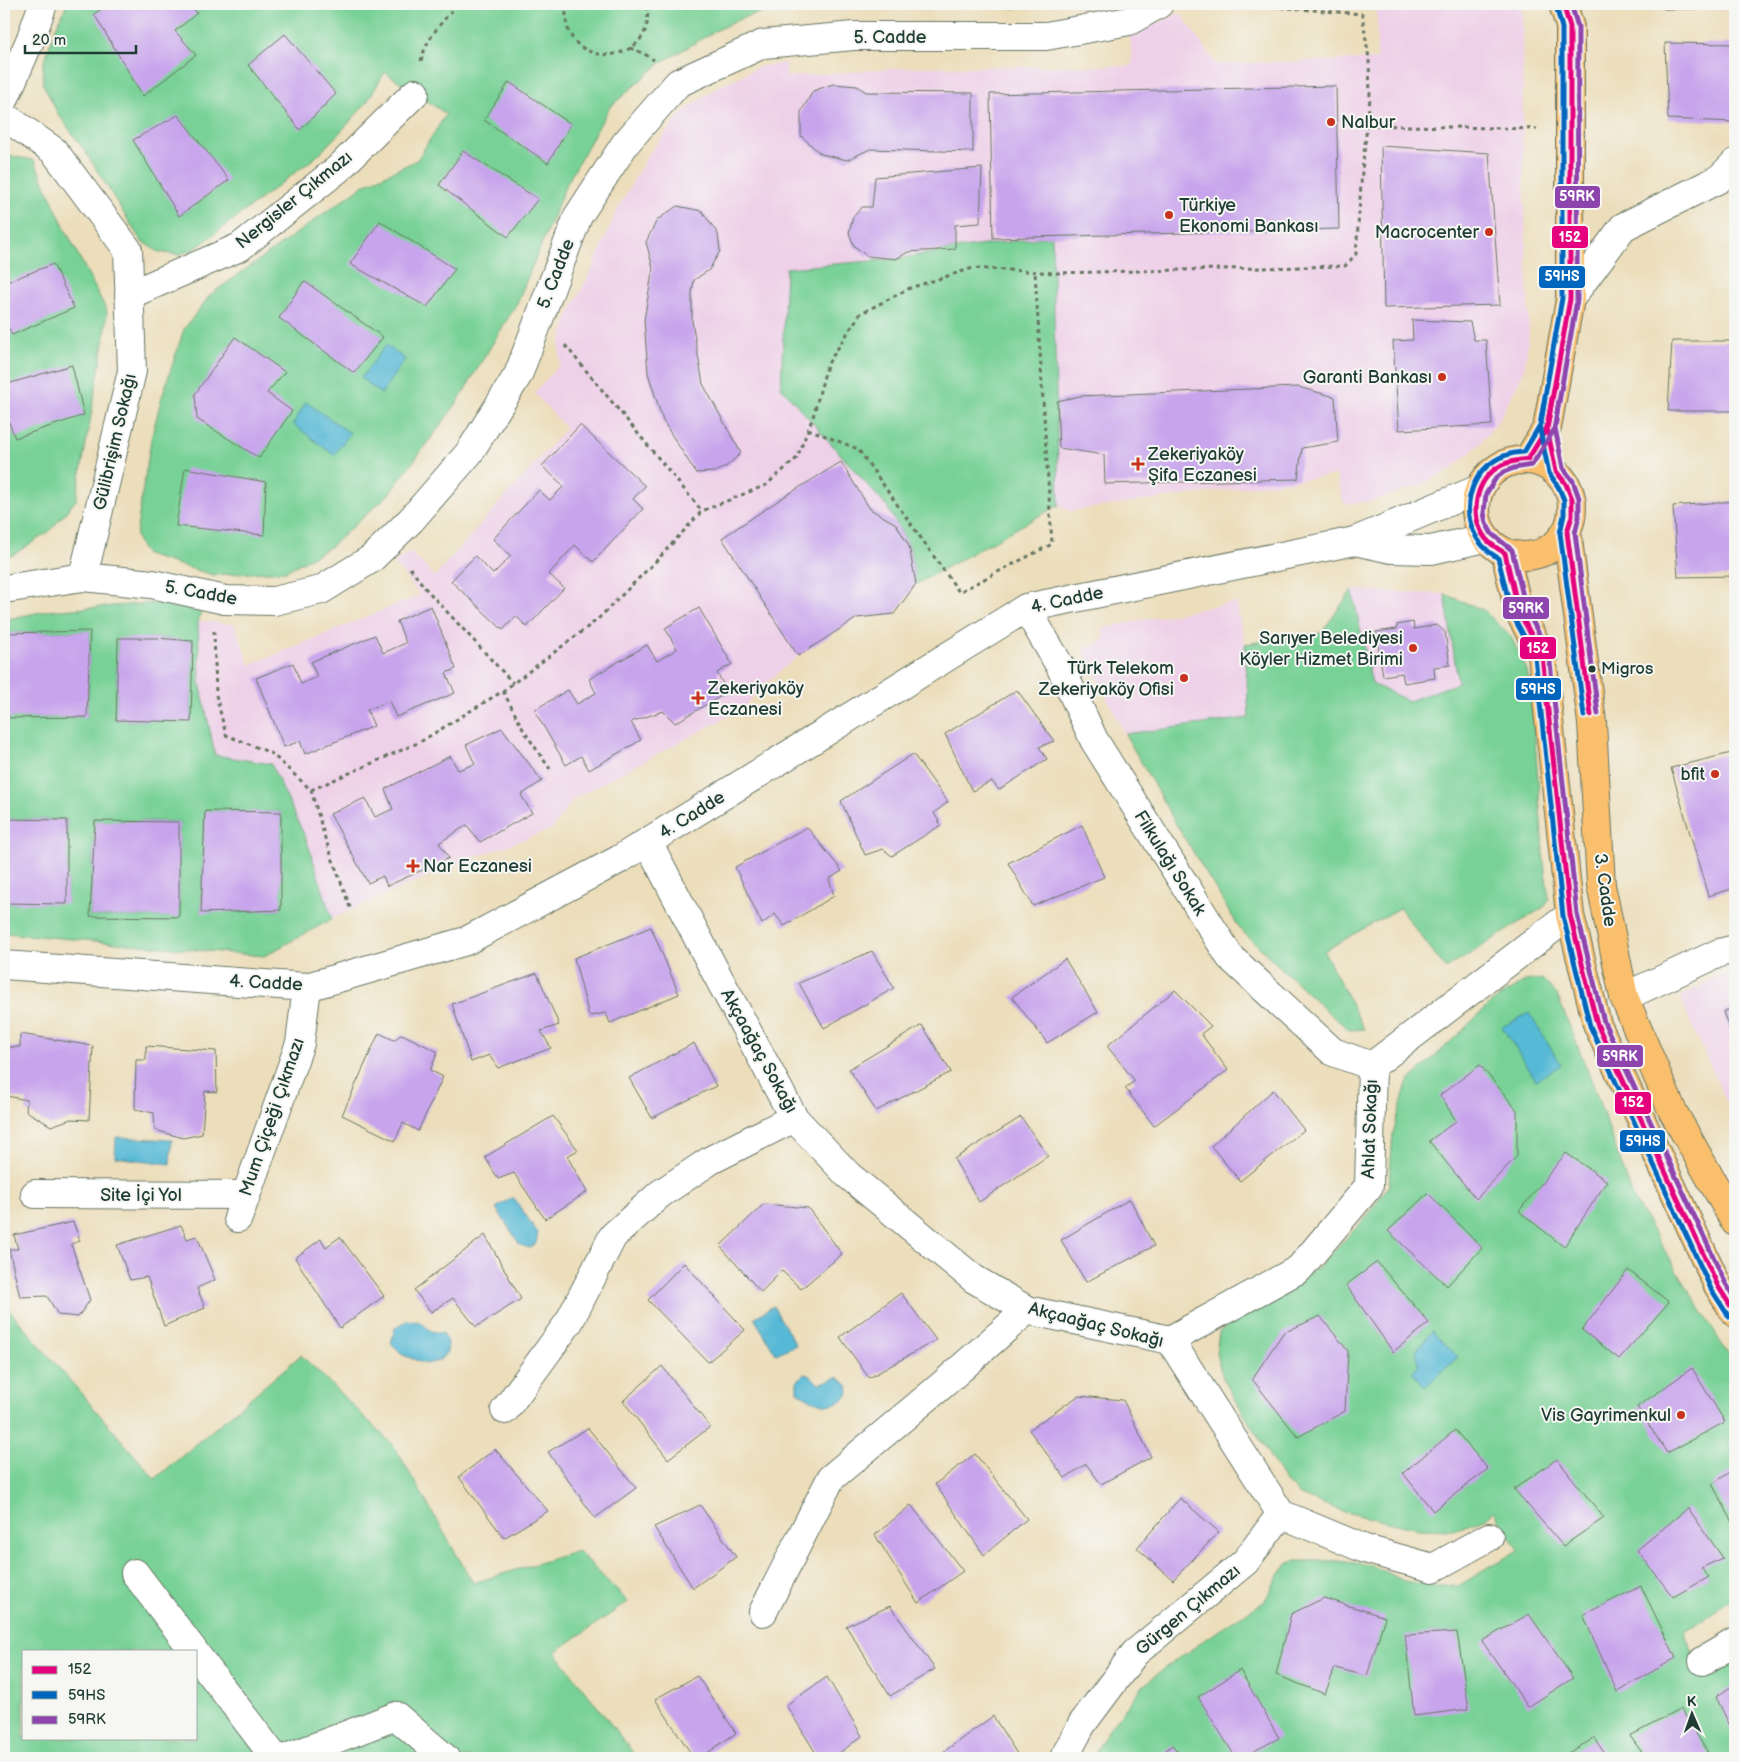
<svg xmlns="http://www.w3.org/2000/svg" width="1739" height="1762" viewBox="0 0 1739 1762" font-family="'Balsamiq Sans',sans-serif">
<rect width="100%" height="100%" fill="#f6f6f2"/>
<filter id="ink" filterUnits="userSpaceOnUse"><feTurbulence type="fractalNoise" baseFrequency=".02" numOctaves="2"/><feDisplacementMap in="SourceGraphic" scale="10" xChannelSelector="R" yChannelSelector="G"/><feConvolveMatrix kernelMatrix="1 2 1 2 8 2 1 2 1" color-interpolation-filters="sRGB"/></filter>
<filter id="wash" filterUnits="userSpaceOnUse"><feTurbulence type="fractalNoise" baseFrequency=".0096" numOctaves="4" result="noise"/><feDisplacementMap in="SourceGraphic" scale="20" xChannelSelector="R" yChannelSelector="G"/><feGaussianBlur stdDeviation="1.12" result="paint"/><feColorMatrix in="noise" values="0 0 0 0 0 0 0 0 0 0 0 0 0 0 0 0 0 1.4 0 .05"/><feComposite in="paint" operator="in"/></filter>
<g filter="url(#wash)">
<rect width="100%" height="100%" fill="#ecdebb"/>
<g fill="#eed0e8">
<path d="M1377,4H1522L1523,153L1529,334L1524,371L1500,418L1480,444L1450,470L1418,486L1372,501L1344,504L1336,475L1070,511L1059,505L1058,481L909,546L916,584L894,614L857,618L798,656L760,688L741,710L574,798L552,829L478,856L372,900L332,919L307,841L271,764L215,756L200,682L198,621L234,624L250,665L420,595L394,563L410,552L435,576L566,428L534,393L560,364V345L568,316L593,267L617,210L649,153L684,111L718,87L759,67L786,63L787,77L917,67L1132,66L1130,35L1180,13L1216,64L1377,59Z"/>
<path d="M1352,590L1445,594L1458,684L1409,701L1372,684Z"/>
<path d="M1236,602L1245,644L1249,718L1125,734L1083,651L1104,639L1103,628Z"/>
<path d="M1735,973V1121L1680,998L1714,978Z"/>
</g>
<g fill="#78d196" stroke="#4c8765" fill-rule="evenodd">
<path d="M67,4H789L742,18L715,31L659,64L609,108L565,187L517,303L455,406L388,495L330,547L286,571L213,575L146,555L140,546L136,536L142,494L152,435L161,400L184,329L210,295L364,185L417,160L446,114L385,72L367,102L347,125L317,156L196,248L179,255L159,252L141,241L83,148L58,114L43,84V65L56,27Z"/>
<path d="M951,4H1055L1016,8Z"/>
<path d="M4,155L34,160L67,233L107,311L105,336L76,500L50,531L13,555L4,556Z"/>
<path d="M1052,236L1059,505L916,584L909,546L887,507L781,387L786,268L896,259L955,249Z"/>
<path d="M1352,590L1372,684L1409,701L1458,683L1445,594L1485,611L1511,637L1527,670L1532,698L1544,863L1549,899L1544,907L1446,969L1400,908L1324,951L1364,1029L1350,1030L1332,1016L1240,929L1176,824L1125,734L1249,718L1245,644L1321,633Z"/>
<path d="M155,603L202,608L198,621L200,682L215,755L271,764L307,841L332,919L264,956L4,933V903H67V820L4,819V718L87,717L90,631L8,633L4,713V620L45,611ZM156,638L193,641L191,721L116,720L118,639ZM205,811L281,812V910L201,912ZM95,821H134L179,822V917L90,916Z"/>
<path d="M1542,979L1557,995L1591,1079L1634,1200L1735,1366V1597L1684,1632L1699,1666L1735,1650V1758H1092L1107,1732L1143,1686L1163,1669L1234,1620L1264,1602L1279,1575L1288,1563L1296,1561H1338L1371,1565L1404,1581L1436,1586H1458L1518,1550L1494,1511L1485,1519L1454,1530L1417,1529L1345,1512L1300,1495L1285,1481L1224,1381L1216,1354L1219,1332L1319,1266L1365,1219L1389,1185L1393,1133L1407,1083L1491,1003L1525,981Z"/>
<path d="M4,1304L155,1479L301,1355L394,1446L473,1583L578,1551L628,1602L555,1652L637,1758H4ZM24,1651H196V1738H24Z"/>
</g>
<g fill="#57b9d5" stroke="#3b7b84">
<path d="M386,345L405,359L381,394L361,378Z"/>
<path d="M306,402L350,433L334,455L293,424Z"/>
<path d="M1529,1013L1561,1065L1536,1080L1502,1027Z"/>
<path d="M116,1137L172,1140L170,1164L115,1157Z"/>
<path d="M513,1197L538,1233L536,1243L530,1248L520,1245L496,1208Z"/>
<path d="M773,1306L796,1345L776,1354L754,1318Z"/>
<path d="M408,1320L420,1322L431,1331L443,1333L448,1342L447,1352L439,1361L426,1364L403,1355L391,1343L395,1328Z"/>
<path d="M1432,1331L1458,1357L1425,1387L1412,1372L1419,1364L1416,1351Z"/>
<path d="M805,1374L811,1376L819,1384L838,1377L848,1385L849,1393C834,1413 814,1403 797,1391V1381Z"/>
</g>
<g id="blocks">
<g fill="#c8a4ec">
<path d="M109,4H188L197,13L175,31L196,55L143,96L94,14Z"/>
<rect x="1664" y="4" width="67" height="5"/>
<path d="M285,34L336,94L300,130L248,65Z"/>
<path d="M1665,43L1735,44L1734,122L1668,119Z"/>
<path d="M509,82L571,124L548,163L484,120Z"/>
<path d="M833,84L857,86L866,92L973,93V152L870,149L847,160L821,154L801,136V112L813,91Z"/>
<path d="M1336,86L1339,229L993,238L990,94Z"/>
<path d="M178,115L229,180L179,216L133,140Z"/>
<path d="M1381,146L1489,153L1500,305L1384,308Z"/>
<path d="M463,151L538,199L508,237L439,185Z"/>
<path d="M982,168L980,223L955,225V249L908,252L896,259L867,256L854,246L849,233L853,217L862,207H872L875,177Z"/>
<path d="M677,206L702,211L718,234L720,251L709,270L694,280L692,293V321L703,384L741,453L727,466L715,472L696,473L663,421L648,373L644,320L653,268L646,242L657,220Z"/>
<path d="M380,221L455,269L427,307L350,264Z"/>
<path d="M53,264L74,308L12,335L4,318V283Z"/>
<path d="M304,281L383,337L354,373L279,318Z"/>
<path d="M1412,320L1470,322L1474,340H1486L1492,425L1399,430L1393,341L1413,340Z"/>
<path d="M235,337L285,372L267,393L292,411L259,458L197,419L195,394Z"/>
<path d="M1672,341H1735V411H1668Z"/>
<path d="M72,365L84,415L15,438L4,409V385Z"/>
<path d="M1298,387L1335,397L1338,442L1302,448L1298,479L1105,484L1104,455L1059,448L1057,401L1080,396Z"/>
<path d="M580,425L645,486L633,499L643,509L593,562L575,545L549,574L564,588L527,627L516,616L503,630L451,581L475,556L493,574L511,556L493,539L539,490L550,500L564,486L542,466Z"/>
<path d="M841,462L870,509L896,524L909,546L916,584L894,614L857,618L798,656L722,538L782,498Z"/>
<path d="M185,468L266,482L264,535L176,526Z"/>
<path d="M1735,501V576L1678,577L1673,506Z"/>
<path d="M431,606L456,669L446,673L455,693L396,717L389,701L367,710L374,726L305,754L300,741L284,747L256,678L293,663L301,684L317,677L311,662L375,635L383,653L406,643L397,621Z"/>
<path d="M699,608L732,664L717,673L728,692L675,723L663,711L631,722L641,740L589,770L581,756L566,765L534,710L568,690L577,704L596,693L589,679L647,645L657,661L677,649L665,628Z"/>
<path d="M1413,622L1414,629L1437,625L1445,632L1450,665L1434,667L1435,678L1404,683L1402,673L1383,676L1376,632L1397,629V625Z"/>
<path d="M90,631L87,717L4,718L8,633Z"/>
<path d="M118,638H156L193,641L191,722L116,720Z"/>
<path d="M1017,690L1054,741L1039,747L1047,759L999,790L992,781L972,791L945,734Z"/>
<path d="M502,728L542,781L521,795L532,813L480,842L467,825L439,843L449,858L387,886L383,876L368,883L330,814L365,798L375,817L393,809L385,789L450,756L458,770L475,764L466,745Z"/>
<path d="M1735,752V888L1708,896L1671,768Z"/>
<path d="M913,754L948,802L934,813L941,825L892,856L883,849L865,855L841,801Z"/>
<path d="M205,811L281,812V910L201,913Z"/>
<path d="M4,819L67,820V904L4,903Z"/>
<path d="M95,821L179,822V917L90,916Z"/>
<path d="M1082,825L1104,877L1033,906L1008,863Z"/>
<path d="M807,827L842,871L829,879L834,896L784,926L775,914L762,924L735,867Z"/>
<path d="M651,927L679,994L610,1023L606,1013L589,1016L574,958Z"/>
<path d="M872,951L894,988L824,1028L799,983Z"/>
<path d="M1065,959L1098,1012L1047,1043L1012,997Z"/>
<path d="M537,973L559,1025L541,1031L551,1048L498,1068L489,1055L471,1062L452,1004Z"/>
<path d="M1175,990L1211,1026L1201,1034L1228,1070L1154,1126L1125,1088L1135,1081L1107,1046Z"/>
<path d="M1735,1007V1044L1723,1012Z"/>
<path d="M922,1025L951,1072L876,1111L849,1069Z"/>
<path d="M379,1033L394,1040L402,1034L438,1052L430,1070L443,1077L418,1131L403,1123L395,1141L342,1115Z"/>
<path d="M20,1034L93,1046L89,1120L71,1119L51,1126L26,1111L27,1100L7,1096L9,1047H20Z"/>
<path d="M694,1043L716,1086L652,1118L629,1078Z"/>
<path d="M146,1046L216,1051L217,1092L205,1091L202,1134L183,1138L155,1130L154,1113L135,1109L136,1060H146Z"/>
<path d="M1480,1065L1517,1110V1156L1476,1199L1429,1141L1456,1121L1440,1095Z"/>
<path d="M1273,1090L1304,1130L1240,1181L1211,1146Z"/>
<path d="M553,1116L578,1150L567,1156L587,1192L545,1219L514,1173L498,1179L485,1157Z"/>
<path d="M1021,1117L1048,1156L979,1202L954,1159Z"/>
<path d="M1566,1153L1607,1181L1564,1247L1519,1211Z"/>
<path d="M1428,1193L1482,1248L1447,1286L1388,1231Z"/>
<path d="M1130,1199L1154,1246L1086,1282L1061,1240Z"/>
<path d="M764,1204L808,1208L842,1254L801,1289L782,1271L761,1292L720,1246Z"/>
<path d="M73,1222L80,1241L71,1244L90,1300L78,1317L58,1315L47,1296L20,1297L9,1249H18L14,1235Z"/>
<path d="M181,1225L187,1239L197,1236L215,1280L197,1288L205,1308L164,1326L147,1277L130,1280L117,1245Z"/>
<path d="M485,1235L521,1299L476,1327L453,1298L431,1312L414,1290Z"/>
<path d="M340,1237L384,1296L340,1328L295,1258L321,1239L326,1247Z"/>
<path d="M1377,1262L1429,1323L1393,1352L1346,1285Z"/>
<path d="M684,1263L745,1330L708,1362L648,1300Z"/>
<path d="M1628,1270L1669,1302L1619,1359L1582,1330Z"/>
<path d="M901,1293L936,1340L869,1378L840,1337Z"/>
<path d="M1320,1316L1348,1351L1345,1411L1298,1437L1252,1379L1283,1333Z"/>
<path d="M662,1366L710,1427L668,1459L623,1401Z"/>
<path d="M1692,1368L1725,1422L1667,1453L1637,1407Z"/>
<path d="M1078,1396L1123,1400L1151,1457L1101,1484L1086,1464L1065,1478L1029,1430Z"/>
<path d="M588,1428L636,1488L595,1518L548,1452Z"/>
<path d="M1455,1430L1488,1469L1433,1511L1403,1473Z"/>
<path d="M495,1449L548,1511L504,1538L459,1477Z"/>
<path d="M975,1454L1027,1519L984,1555L935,1484Z"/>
<path d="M1557,1459L1604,1518L1563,1546L1514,1489Z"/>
<path d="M1735,1469V1526L1712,1484Z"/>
<path d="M1180,1498L1219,1532L1173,1580L1137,1548Z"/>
<path d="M700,1505L736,1557L693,1588L654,1527Z"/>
<path d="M911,1505L963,1571L918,1603L875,1535Z"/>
<path d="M1688,1508L1723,1558L1701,1568L1709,1577L1673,1597L1637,1550Z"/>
<path d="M1641,1586L1676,1658L1617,1692L1583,1615Z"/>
<path d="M1324,1598L1385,1617L1367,1676L1335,1668L1325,1694L1276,1675L1291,1614Z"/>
<path d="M890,1606L935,1669L890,1696L846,1626Z"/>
<path d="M1529,1614L1573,1678L1528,1707L1482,1641Z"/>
<path d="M1457,1632L1469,1709L1414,1716L1405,1635Z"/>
<path d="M1240,1670L1279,1738L1241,1758H1236L1198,1697Z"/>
<path d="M697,1676L736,1733L700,1758H694L655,1699Z"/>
<path d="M827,1677L862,1736L833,1758H819L786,1705Z"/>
<path d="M1735,1684V1736L1716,1697Z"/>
<path d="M1681,1709L1711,1758H1646L1630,1736Z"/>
<path d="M993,1716L1019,1757L1017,1758H935Z"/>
<path d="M1595,1738L1607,1758H1559Z"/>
<path d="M1172,1745L1183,1758H1156Z"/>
</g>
</g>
</g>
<g filter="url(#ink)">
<use href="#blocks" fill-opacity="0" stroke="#677563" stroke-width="1"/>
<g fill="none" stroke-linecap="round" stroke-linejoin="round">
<g stroke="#677563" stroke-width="30">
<g id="minor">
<path d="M4,100L31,38L43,4"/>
<path d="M4,116L54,151L128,250L132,371L83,577"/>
<path d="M129,295L240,247L338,169L415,93"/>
<path d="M1570,299L1623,227L1719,179L1735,163"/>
<path d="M1355,541L1392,549L1431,550L1485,538"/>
<path d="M4,589L83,577L152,584L225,600L274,601L321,590L371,559L411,520L469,453L518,375L578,216L625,144L678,83L763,44L854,36H1046L1129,21L1159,4"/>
<path d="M1026,608L1060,666L1094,740L1230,957L1333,1052L1372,1066"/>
<path d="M648,842L715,971L794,1118L848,1175L974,1279L1027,1310L1170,1340L1281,1514L1365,1549L1433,1568L1489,1537"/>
<path d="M4,965L307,987L466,941L620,859L1026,608L1355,541L1479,489"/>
<path d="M1624,997L1719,953L1735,949"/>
<path d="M35,1194L246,1195"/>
<path d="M238,1218L300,1043L307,987"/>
<path d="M1170,1340L1299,1269L1369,1186L1372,1066L1570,915"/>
<path d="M505,1410L569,1322L613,1236L660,1194L711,1160L794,1118"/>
<path d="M135,1573L194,1651"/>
<path d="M763,1612L831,1478L941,1386L1027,1310"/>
<path d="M196,1654L275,1758"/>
<path d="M1703,1661L1735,1642"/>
<path d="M286,1758L396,1716L445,1758"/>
<path d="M1064,1758L1082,1724L1135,1653L1245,1562L1281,1514"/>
</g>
</g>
<g stroke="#677563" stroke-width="30">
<g id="major">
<path d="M1528,459L1547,428L1570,299V27L1563,4"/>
<circle cx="1524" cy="508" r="48"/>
<path d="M1567,532L1592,723L1601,885L1624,997L1672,1110L1735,1222"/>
<path d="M1505,553L1519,612L1542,655L1570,915L1597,1024L1718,1286L1735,1313"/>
</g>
</g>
<g stroke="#677563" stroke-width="3" stroke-dasharray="4 4" stroke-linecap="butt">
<path d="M567,4C554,74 662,69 646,4"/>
<path d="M630,48L643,53L654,60"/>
<path d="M421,61C426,38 443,21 458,4"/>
<path d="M1367,125L1537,129"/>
<path d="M565,345L702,511"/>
<path d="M808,429L858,449L959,592L1052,544L1035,272"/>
<path d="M410,568L426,589L513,683"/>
<path d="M214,631L216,695L226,735L271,753L311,790L325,838L351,910"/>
<path d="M503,691L524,731L550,769"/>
<path d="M311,790L420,742L503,691L597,620L658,559L702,511L766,485L797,458L813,417L827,365L860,314L910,288L973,268L1056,273L1345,266L1356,254L1362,171L1370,98L1369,59L1362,14L1238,4"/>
</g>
<use href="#minor" stroke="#fff" stroke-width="28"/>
<use href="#major" stroke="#f9bf6d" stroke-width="28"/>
<g stroke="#f6f6f2" stroke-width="9">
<g id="bus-1">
<path d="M1563,4L1570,27V299L1547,428L1528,459C1519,460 1510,461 1502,465C1475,478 1468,516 1486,539C1491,545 1498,549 1505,553L1519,612L1542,655L1570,915L1597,1024L1718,1286L1735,1313"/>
<path d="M1552,399L1547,428L1556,471L1566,484L1572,499V516L1567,532L1591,715"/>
</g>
</g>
<g stroke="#f6f6f2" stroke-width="9">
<g id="bus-2">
<path d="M1556,6L1562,28V298L1540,425L1524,452C1465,454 1448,530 1498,558L1512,614L1535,657L1563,916L1590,1026L1711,1289L1729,1317"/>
<path d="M1545,398L1540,430L1549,473L1559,488L1564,500V515L1560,533L1584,716"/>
</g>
</g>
<g stroke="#f6f6f2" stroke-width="9">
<g id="bus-3">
<path d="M1571,4L1578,27L1577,300L1554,430L1532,465L1514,468L1504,472L1496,478L1486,494L1484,513L1486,523L1492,534L1512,550L1526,609L1549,653L1577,914L1604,1022L1725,1282L1735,1299"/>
<path d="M1559,400L1555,428L1563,468L1573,481L1579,498V517L1575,533L1598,714"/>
</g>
</g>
<use href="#bus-1" stroke="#e5007d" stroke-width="5"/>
<use href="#bus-2" stroke="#0065bd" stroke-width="5"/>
<use href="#bus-3" stroke="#8e44ad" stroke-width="5"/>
</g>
</g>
<g fill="#c8321e" stroke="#f6f6f2" stroke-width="2">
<circle cx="1331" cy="122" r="5"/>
<circle cx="1169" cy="215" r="5"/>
<circle cx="1489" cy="232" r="5"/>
<circle cx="1442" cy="377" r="5"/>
<path d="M1135.5 456.5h5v5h5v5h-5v5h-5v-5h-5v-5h5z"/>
<circle cx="1413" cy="648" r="5"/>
<circle cx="1184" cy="678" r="5"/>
<path d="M695.5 690.5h5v5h5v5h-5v5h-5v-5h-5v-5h5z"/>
<circle cx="1715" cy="774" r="5"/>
<path d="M410.5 858.5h5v5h5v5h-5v5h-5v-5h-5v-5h5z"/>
<circle cx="1681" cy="1415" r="5"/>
</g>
<circle fill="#1f3d34" stroke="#f6f6f2" stroke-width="2" cx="1592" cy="669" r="4.5"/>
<g text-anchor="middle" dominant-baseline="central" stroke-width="4" stroke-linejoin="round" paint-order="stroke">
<g font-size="17" fill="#1f3d34" stroke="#f6f6f2" text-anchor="start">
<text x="1601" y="669">Migros</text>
</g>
<g font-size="18" fill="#1f3d34" stroke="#f6f6f2">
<text x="890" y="37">5. Cadde</text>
<text transform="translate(294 200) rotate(-39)">Nergisler Çıkmazı</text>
<text transform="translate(556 274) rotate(-69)">5. Cadde</text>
<text transform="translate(115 442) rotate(-77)">Gülibrişim Sokağı</text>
<text transform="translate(201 593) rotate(10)">5. Cadde</text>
<text transform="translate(1067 600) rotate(-12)">4. Cadde</text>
<text transform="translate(692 815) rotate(-32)">4. Cadde</text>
<text transform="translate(1170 863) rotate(58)">Filkulağı Sokak</text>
<text transform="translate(1605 890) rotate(82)">3. Cadde</text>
<text transform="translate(266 983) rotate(3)">4. Cadde</text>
<text transform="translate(759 1051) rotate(61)">Akçaağaç Sokağı</text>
<text transform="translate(272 1117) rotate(-71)">Mum Çiçeği Çıkmazı</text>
<text transform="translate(1370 1129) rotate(-88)">Ahlat Sokağı</text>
<text x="141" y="1195">Site İçi Yol</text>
<text transform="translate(1096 1325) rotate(14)">Akçaağaç Sokağı</text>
<text transform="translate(1188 1610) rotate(-40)">Gürgen Çıkmazı</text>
</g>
<g font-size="18" fill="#1f3d34" stroke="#f6f6f2" text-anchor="end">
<text x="1341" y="122" text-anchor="start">Nalbur</text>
<text x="1179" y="205" text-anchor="start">Türkiye<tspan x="1179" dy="21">Ekonomi Bankası</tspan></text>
<text x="1479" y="232">Macrocenter</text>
<text x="1432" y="377">Garanti Bankası</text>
<text x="1148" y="454" text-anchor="start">Zekeriyaköy<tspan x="1148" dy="21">Şifa Eczanesi</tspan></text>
<text x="1403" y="638">Sarıyer Belediyesi<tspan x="1403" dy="21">Köyler Hizmet Birimi</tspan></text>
<text x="1174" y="668">Türk Telekom<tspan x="1174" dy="21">Zekeriyaköy Ofisi</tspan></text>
<text x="708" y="688" text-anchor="start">Zekeriyaköy<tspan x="708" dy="21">Eczanesi</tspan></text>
<text x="1705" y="774">bfit</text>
<text x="423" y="866" text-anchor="start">Nar Eczanesi</text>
<text x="1671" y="1415">Vis Gayrimenkul</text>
</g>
</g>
<g stroke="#f6f6f2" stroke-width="2">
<rect x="1554" y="185" width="47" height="24" rx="5" fill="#8e44ad"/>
<rect x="1551" y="225" width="38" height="24" rx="5" fill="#e5007d"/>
<rect x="1538" y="265" width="48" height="24" rx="5" fill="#0065bd"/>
<rect x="1502" y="596" width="48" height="24" rx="5" fill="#8e44ad"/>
<rect x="1519" y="636" width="38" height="24" rx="5" fill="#e5007d"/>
<rect x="1515" y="677" width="47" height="24" rx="5" fill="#0065bd"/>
<rect x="1596" y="1044" width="48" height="24" rx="5" fill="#8e44ad"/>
<rect x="1614" y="1091" width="38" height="24" rx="5" fill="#e5007d"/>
<rect x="1619" y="1129" width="47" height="24" rx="5" fill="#0065bd"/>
</g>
<g font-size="14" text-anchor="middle" font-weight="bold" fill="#fff">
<text x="1577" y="201">59RK</text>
<text x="1570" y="242">152</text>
<text x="1562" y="281">59HS</text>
<text x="1526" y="613">59RK</text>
<text x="1538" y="653">152</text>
<text x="1538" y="694">59HS</text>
<text x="1620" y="1061">59RK</text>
<text x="1633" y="1107">152</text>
<text x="1643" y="1146">59HS</text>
</g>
<rect width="1739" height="1762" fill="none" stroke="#f6f6f2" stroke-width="20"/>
<rect x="22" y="1650" width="175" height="90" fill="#f6f6f2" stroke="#a0aca6"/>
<rect x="32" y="1666" width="25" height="8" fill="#e5007d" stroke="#a0aca6"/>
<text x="68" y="1674" font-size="15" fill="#1f3d34">152</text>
<rect x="32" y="1691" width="25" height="8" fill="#0065bd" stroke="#a0aca6"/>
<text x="68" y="1700" font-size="15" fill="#1f3d34">59HS</text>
<rect x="32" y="1716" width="25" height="8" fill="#8e44ad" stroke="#a0aca6"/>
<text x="68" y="1724" font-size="15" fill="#1f3d34">59RK</text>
<g transform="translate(1692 1714) rotate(358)" stroke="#f6f6f2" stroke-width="4" paint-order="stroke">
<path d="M0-4L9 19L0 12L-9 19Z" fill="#1f3d34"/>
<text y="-8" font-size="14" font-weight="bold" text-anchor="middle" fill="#1f3d34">K</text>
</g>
<path d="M25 45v8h111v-8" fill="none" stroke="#1f3d34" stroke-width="2.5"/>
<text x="32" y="45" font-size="15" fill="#1f3d34" stroke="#f6f6f2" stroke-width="4" paint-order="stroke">20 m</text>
</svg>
